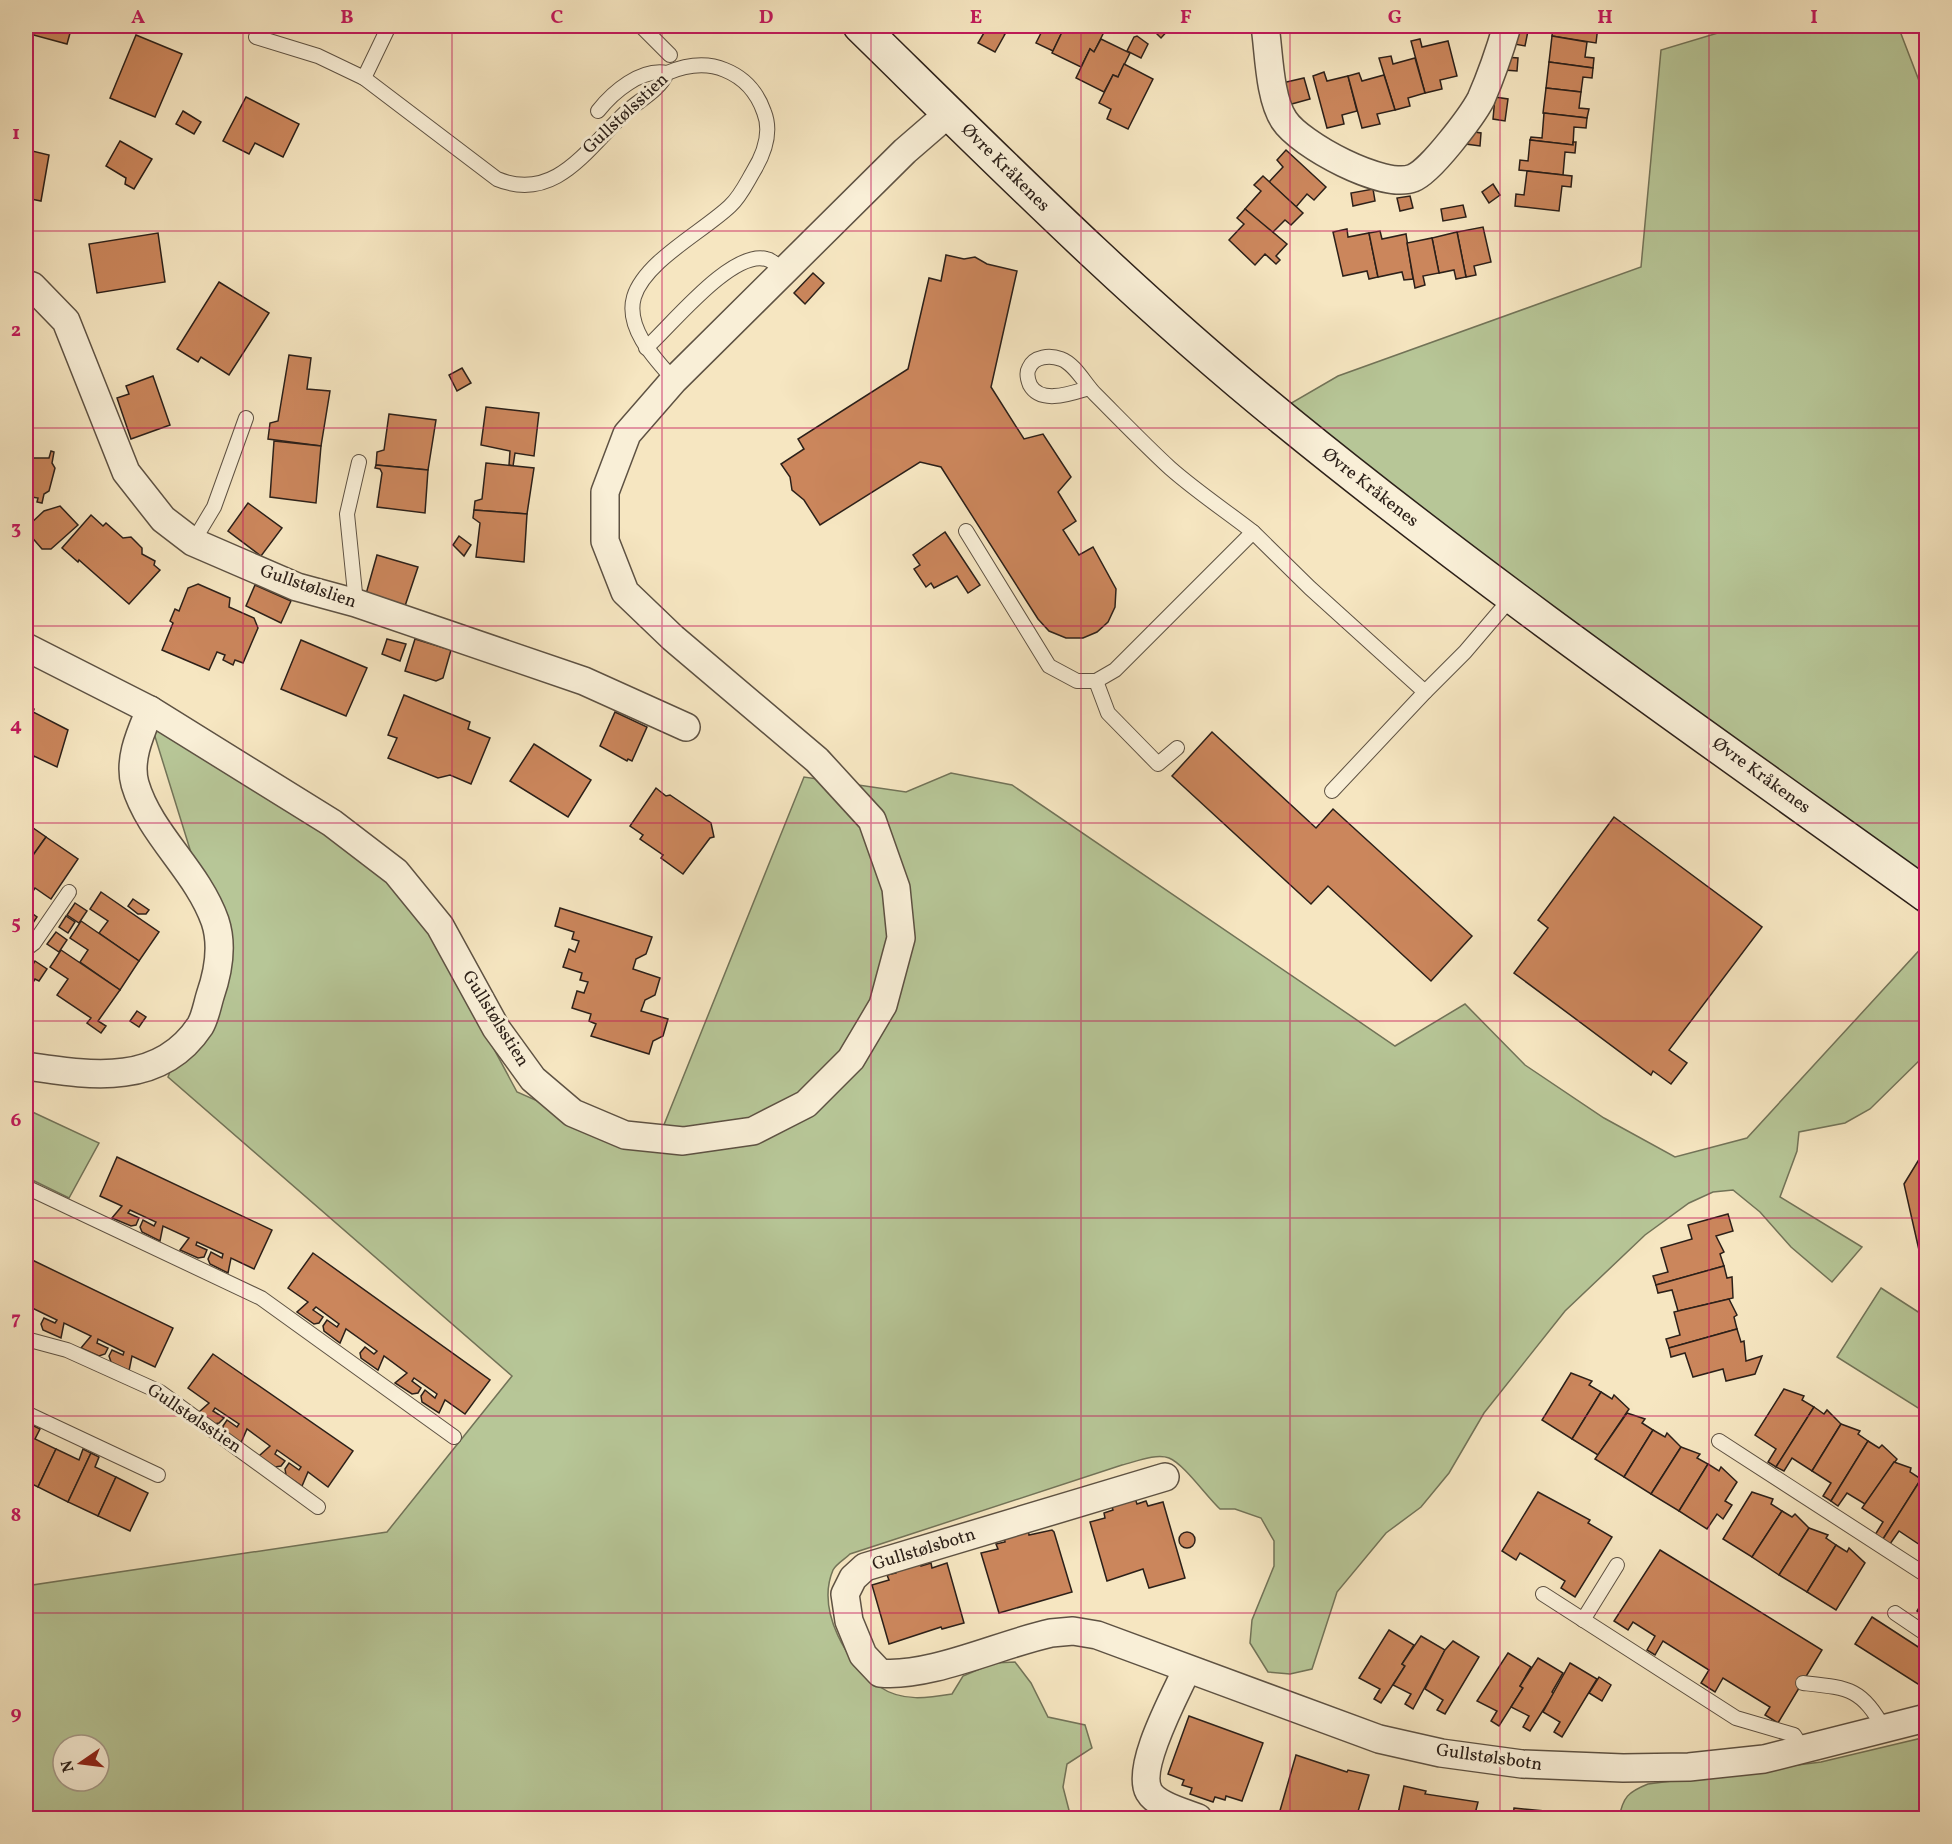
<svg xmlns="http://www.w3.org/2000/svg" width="1952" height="1844" viewBox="0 0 1952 1844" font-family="Vollkorn,serif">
<rect width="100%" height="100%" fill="#f6e6c1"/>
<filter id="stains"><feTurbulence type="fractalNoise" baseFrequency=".00333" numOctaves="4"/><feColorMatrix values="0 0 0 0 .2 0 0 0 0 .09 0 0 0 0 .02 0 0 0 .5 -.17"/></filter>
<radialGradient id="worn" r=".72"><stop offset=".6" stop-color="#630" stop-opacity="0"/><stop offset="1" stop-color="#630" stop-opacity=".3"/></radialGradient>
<g fill="#b7c697" stroke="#727358" stroke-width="1.5" fill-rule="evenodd">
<path d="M1741,26H1898L1926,99V917L1281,409L1338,376L1641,267L1661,50Z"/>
<path d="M148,714L406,885L517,1092L653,1152L804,777L906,792L951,773L1012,785L1395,1046L1465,1004L1525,1065L1604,1118L1675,1157L1747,1138L1926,943V1054L1870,1109L1845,1123L1799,1132L1797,1151L1780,1197L1862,1247L1832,1282L1791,1247L1760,1212L1733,1190L1713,1192L1689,1203L1645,1235L1565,1311L1484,1413L1449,1473L1421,1507L1386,1533L1337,1592L1312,1669L1290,1674L1268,1672L1250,1643L1252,1620L1274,1566V1541L1261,1518L1235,1509H1220C1206,1496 1184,1464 1169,1458C1156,1453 1135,1462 1122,1465L850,1554C845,1559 836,1564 833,1570C816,1610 847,1665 880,1687C902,1702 928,1698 952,1694L963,1676L994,1663L1015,1662L1031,1683L1048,1717L1085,1725L1092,1748L1067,1764L1063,1787L1071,1818H26V1586L387,1532L512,1376L168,1077L219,943ZM63,1745H99V1781H63Z"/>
<path d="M26,1109L99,1143L69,1198L26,1177Z"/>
<path d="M1881,1288L1926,1317V1413L1837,1357Z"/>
<path d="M1926,1737V1818H1619C1623,1797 1628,1792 1648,1784L1821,1762Z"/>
</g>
<g fill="#cb865c" stroke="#2c2019" stroke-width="1.5">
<path d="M26,26H72L67,44L26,33Z"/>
<path d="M988,26L1005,34L995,52L978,43Z"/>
<path d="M1029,26H1065L1053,51L1036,43L1041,33Z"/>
<path d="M1065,26H1101L1106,28L1094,52L1090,49L1081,67L1052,53Z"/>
<path d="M1103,26H1121L1117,33Z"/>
<path d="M1151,26H1172L1161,38L1150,27Z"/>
<path d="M1517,26H1529L1525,46L1514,44Z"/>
<path d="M1553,26H1598L1596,43L1552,36Z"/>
<path d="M136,35L182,54L155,117L110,98Z"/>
<path d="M1137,36L1148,44L1141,58L1127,51L1134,37Z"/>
<path d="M1552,36L1587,42L1585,57L1594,58L1593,68L1549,62Z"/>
<path d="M1101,39L1130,53L1118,77L1113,75L1104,92L1076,78L1090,49L1094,52Z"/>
<path d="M1420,39L1422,47L1448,41L1457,76L1440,80L1442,89L1425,93L1411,41Z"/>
<path d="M1391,56L1393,64L1415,58L1425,93L1408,98L1410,106L1395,110L1379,58Z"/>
<path d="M1505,57L1518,58L1517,71L1504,70Z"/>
<path d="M1549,62L1593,68L1592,78L1583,77L1581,92L1546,88Z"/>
<path d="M1124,64L1153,79L1128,129L1107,119L1111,109L1099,103L1113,75L1118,77Z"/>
<path d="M1324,72L1327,81L1348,76L1357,111L1342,115L1344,124L1327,128L1313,76Z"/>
<path d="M1359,73L1362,81L1384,75L1395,110L1377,114L1380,124L1362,128L1348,76Z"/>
<path d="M1304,78L1310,99L1288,105L1282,83Z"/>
<path d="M1546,88L1581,92L1579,108L1589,109L1587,118L1543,113Z"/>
<path d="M246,97L299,124L283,157L255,143L249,154L223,141Z"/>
<path d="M1495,97L1508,99L1505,121L1493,119Z"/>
<path d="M183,111L201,122L194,134L176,124Z"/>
<path d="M1544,113L1587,118L1586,128L1574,127L1573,145L1530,140L1531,137L1542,138Z"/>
<path d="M1468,131L1481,133L1480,146L1466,144Z"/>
<path d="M1530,140L1573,145V142H1576L1575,153L1565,152L1563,175L1519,170L1520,160L1528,161Z"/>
<path d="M120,141L152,159L134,189L125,184L126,178L106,166Z"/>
<path d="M26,142L33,144L32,151L49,155L41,201L26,198Z"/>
<path d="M1286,150L1326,187L1314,200L1307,194L1296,207L1269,182L1283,167L1277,160Z"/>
<path d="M1527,171L1572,176L1571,187L1562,186L1559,211L1515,206L1516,194L1524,195Z"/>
<path d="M1263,176L1303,213L1291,225L1285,220L1272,233L1245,209L1261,191L1254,185Z"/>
<path d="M1493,184L1500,195L1489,203L1482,192Z"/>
<path d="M1373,189L1375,201L1353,206L1351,193Z"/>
<path d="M1410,196L1413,208L1400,211L1397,198Z"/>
<path d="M1463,205L1466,217L1443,221L1441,209Z"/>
<path d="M1245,209L1287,244L1276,256L1280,260L1276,264L1265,254L1255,265L1229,240L1244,224L1237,218Z"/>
<path d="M1483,227L1491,262L1474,266L1476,275L1466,277L1457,232Z"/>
<path d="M1347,229L1348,237L1369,233L1378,277L1369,279L1367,271L1343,276L1333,232Z"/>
<path d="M1380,231L1382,239L1406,234L1413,279L1404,280L1402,272L1378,277L1369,233Z"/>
<path d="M1457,232L1466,277L1456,279L1454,270L1439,273L1432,238Z"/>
<path d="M158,233L165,282L97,293L89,244Z"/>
<path d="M1432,238L1439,273L1423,276L1425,285L1415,288L1407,243Z"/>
<path d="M946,255L964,259L975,257L987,264L1017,271L991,387L1024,439L1043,434L1071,477L1058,492L1076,521L1063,530L1079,555L1093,547L1116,589L1115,607L1108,622L1097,632L1083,638H1066L1049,631L1038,619L941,467L920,462L820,525L804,500L792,490L790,477L781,464L804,449L798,439L908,369L929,278L941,281Z"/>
<path d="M813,273L824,283L805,304L794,293Z"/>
<path d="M219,282L269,313L229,375L201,357L198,362L177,349Z"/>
<path d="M289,355L311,358L307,389L330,391L321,446L268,439L270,423L278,421Z"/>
<path d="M462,368L471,383L457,391L449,375Z"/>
<path d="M153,376L170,425L131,439L117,398L129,394L126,386Z"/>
<path d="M486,407L539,413L534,456L515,453L513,466L509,465L510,451L481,445Z"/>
<path d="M389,414L436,420L428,470L376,465L377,452L384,450Z"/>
<path d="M28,425H32L27,458H49L51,451L54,452L52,463L55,468L49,491L44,494L42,503L37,502L38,498L26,496V432Z"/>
<path d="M274,441L321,446L316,503L270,497Z"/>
<path d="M486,463L534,468L527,514L474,510L475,501L482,499Z"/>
<path d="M376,465L428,470L425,513L377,507L382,473L380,469L375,468Z"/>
<path d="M248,503L282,528L261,556L228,531Z"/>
<path d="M60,506L78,525L51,549H42L29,534V525L44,511Z"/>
<path d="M474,510L527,514L524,562L476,557L480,523L473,518Z"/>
<path d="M91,515L103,526L106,523L123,538L131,537L142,548V554L155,561L154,565L160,570L129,604L79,560L78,562L62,548Z"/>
<path d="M945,532L980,585L968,593L957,576L934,588L931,583L926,587L914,569L920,565L913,555Z"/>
<path d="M459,536L471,545L464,556L453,545Z"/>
<path d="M377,555L418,567L405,606L366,594Z"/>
<path d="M198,584L230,598L229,607L254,618L258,628L243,663L235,660L233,665L223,660L225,655L217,652L209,670L162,650L173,623L170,621L175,609L179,611L188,588Z"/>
<path d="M255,585L291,601L281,623L246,606Z"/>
<path d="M387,639L406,644L400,661L382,654Z"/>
<path d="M415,639L451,650L443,678L436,681L405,671Z"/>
<path d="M301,640L367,668L346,716L281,689Z"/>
<path d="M404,695L470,722L468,729L490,738L471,784L450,775L438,778L388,758L397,738L388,735Z"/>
<path d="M26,704L34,709L33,712L68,730L57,767L34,756L33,759L26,756Z"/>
<path d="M615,712L647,727L632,761L628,759L627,761L600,746Z"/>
<path d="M1212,732L1316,828L1333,809L1472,936L1431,981L1328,886L1311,904L1172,776Z"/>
<path d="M534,744L591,780L568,817L510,781Z"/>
<path d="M656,788L666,796L670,795L711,823L714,837L710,838L683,874L661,858L663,855L640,839L643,835L630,826Z"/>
<path d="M1614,817L1762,927L1669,1050L1687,1063L1671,1084L1653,1071L1651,1075L1514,973L1548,928L1538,920Z"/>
<path d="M26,823L46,837L26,865Z"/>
<path d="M46,837L78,859L51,899L35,888L26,902V865Z"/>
<path d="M101,892L159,932L139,961L99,933L108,921L90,909Z"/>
<path d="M133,899L149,910L146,914H138L128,906Z"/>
<path d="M75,903L87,911L79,923L67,915Z"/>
<path d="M560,908L652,937L646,954L636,959L633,969L660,978L655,995L645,1000L641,1011L668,1019L663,1036L653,1041L649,1054L591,1036L596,1024L589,1021L591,1014L572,1008L577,991L584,993L588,982L580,980L582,973L563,967L569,949L575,952L579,941L572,939L574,932L555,926Z"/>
<path d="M26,909L37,917L29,929L26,926Z"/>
<path d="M66,916L75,922L68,933L59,927Z"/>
<path d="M81,921L139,961L120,990L80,962L88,950L70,938Z"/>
<path d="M56,932L67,940L59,952L47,944Z"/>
<path d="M61,950L120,990L98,1021L106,1026L101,1033L87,1023L91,1018L57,995L68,979L50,967Z"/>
<path d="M35,961L47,969L39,981L35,979L29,989L26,986V977Z"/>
<path d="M137,1011L146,1017L139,1027L130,1021Z"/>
<path d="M1926,1148V1263L1921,1259L1904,1184Z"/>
<path d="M117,1157L272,1230L254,1269L231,1258L228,1273L210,1264L208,1259L211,1252L222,1258L223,1254L197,1242L196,1245L207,1250L204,1257L198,1258L180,1250L189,1238L163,1226L160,1241L142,1232L140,1227L143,1220L154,1226L156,1222L130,1210L128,1213L139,1218L136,1225L131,1226L112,1218L122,1206L100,1196Z"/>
<path d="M1728,1214L1733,1231L1716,1236L1724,1252L1720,1254L1724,1266L1656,1285L1653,1276L1668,1272L1661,1248L1692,1239L1688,1225Z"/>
<path d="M313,1253L490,1380L465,1414L445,1400L439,1413L422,1402L421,1396L425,1390L435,1398L437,1394L414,1378L412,1381L421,1388L418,1393L412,1394L395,1383L407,1373L384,1356L378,1370L361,1358L360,1353L365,1347L374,1354L377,1351L346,1329L340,1343L324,1331L323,1326L327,1320L337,1327L339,1324L316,1307L313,1310L323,1317L319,1323L314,1324L297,1312L308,1302L288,1288Z"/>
<path d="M26,1257L173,1328L155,1367L132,1356L129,1371L111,1362L109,1356L112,1350L123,1355L124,1352L98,1339L97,1343L108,1348L105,1354L99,1356L81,1348L91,1336L64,1323L61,1338L43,1330L41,1324L44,1318L55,1323L57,1320L26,1305Z"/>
<path d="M1724,1266L1727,1278L1732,1277L1733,1298L1678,1311L1672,1290L1658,1293L1656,1285Z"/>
<path d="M1729,1299L1737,1315L1734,1317L1737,1329L1669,1348L1666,1339L1680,1335L1674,1312Z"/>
<path d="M1737,1329L1741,1342L1744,1341L1746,1361L1762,1356L1755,1374L1726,1381L1723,1369L1693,1377L1685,1353L1671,1357L1669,1348Z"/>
<path d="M213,1354L353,1451L328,1487L308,1472L302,1486L286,1475L285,1469L289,1463L299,1470L301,1467L277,1450L275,1454L285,1461L281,1466L275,1467L259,1456L270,1446L247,1429L241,1443L224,1432L223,1426L227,1420L237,1427L239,1424L215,1408L213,1411L224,1418L219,1423L214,1424L198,1413L209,1403L188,1388Z"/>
<path d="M1571,1373L1592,1381L1589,1385L1601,1392L1572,1439L1542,1420Z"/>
<path d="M1784,1389L1804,1396L1802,1400L1814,1407L1776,1467L1768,1462L1776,1449L1755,1435Z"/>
<path d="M1601,1392L1612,1399L1614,1395L1629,1409L1598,1455L1572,1439Z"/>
<path d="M1814,1407L1824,1414L1827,1410L1841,1424L1812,1471L1792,1458L1784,1471L1776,1467Z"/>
<path d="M1627,1413L1645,1419L1642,1423L1653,1430L1624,1477L1595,1459Z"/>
<path d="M1841,1424L1860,1431L1858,1434L1868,1441L1831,1501L1823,1496L1831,1483L1812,1471Z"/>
<path d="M32,1425L40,1429L35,1439L56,1449L38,1487L26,1481V1438Z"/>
<path d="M1653,1430L1665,1437L1667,1433L1681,1447L1651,1494L1624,1477Z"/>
<path d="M1868,1441L1879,1448L1882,1445L1897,1459L1865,1504L1847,1493L1838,1506L1831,1501Z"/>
<path d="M1681,1447L1700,1454L1697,1458L1708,1464L1679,1511L1651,1494Z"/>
<path d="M56,1449L79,1460L83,1449L91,1453L68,1502L38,1487Z"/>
<path d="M91,1453L99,1457L95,1467L116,1477L98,1516L68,1502Z"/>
<path d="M1894,1462L1911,1468L1910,1472L1921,1479L1883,1539L1875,1535L1883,1522L1862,1508Z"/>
<path d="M1708,1464L1719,1471L1721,1467L1737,1482L1725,1501L1732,1505L1723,1519L1717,1514L1707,1529L1679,1511Z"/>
<path d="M116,1477L148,1493L130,1531L98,1516Z"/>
<path d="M1921,1479L1926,1483V1534L1920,1545L1899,1531L1890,1544L1883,1539Z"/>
<path d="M1538,1492L1590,1520L1588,1523L1612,1537L1575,1597L1561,1588L1565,1581L1520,1553L1516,1560L1502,1551Z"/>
<path d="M1752,1492L1773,1499L1771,1504L1782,1511L1752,1557L1723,1539Z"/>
<path d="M1135,1498L1137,1504L1146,1501L1148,1506L1163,1502L1185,1578L1149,1588L1143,1569L1107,1581L1090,1522L1105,1518L1104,1513L1113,1510L1111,1504Z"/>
<path d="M1782,1511L1792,1517L1795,1514L1809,1528L1779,1575L1752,1557Z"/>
<path d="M1809,1528L1828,1535L1826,1538L1836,1545L1807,1592L1779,1575Z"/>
<path d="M1028,1529L1029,1535L1052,1530L1054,1532L1072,1592L999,1613L981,1553L998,1549L996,1544L1005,1542L1004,1536Z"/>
<circle cx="1187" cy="1540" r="8"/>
<path d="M1836,1545L1847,1552L1849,1548L1865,1563L1836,1610L1807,1592Z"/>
<path d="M1660,1550L1822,1650L1778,1723L1765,1715L1770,1707L1723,1678L1715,1692L1701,1683L1709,1670L1663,1641L1655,1655L1647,1650L1655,1636L1633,1622L1628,1630L1614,1621Z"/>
<path d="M919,1560L921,1566L931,1563L932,1568L947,1563L964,1623L942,1629L941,1627L889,1644L872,1585L889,1580L887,1575L896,1573L895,1567Z"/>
<path d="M1926,1596V1617L1917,1611Z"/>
<path d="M1872,1617L1926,1652V1677L1921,1686L1855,1644Z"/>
<path d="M1389,1630L1414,1645L1402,1664L1405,1666L1381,1703L1374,1699L1380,1689L1359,1678Z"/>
<path d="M1421,1636L1445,1650L1413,1709L1405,1704L1411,1694L1393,1685L1405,1666L1402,1664Z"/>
<path d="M1453,1641L1479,1657L1445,1714L1437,1710L1443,1700L1425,1689L1445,1650Z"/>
<path d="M1508,1653L1531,1667L1520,1686L1523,1688L1499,1726L1491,1721L1497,1711L1477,1701Z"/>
<path d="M1538,1658L1563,1673L1552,1692L1554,1693L1530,1731L1523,1727L1529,1716L1511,1707L1523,1688L1520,1686Z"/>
<path d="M1570,1663L1597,1679L1562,1737L1554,1732L1560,1722L1543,1712Z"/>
<path d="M1599,1677L1611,1685L1602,1701L1589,1693Z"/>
<path d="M1189,1716L1263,1743L1242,1801L1226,1796L1225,1800L1215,1797L1213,1802L1190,1794L1192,1788L1182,1785L1184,1780L1168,1774Z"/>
<path d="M1296,1755L1347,1772L1348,1770L1369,1775L1356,1818H1294L1279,1814Z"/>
<path d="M1404,1786L1426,1791L1425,1794L1478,1802L1474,1818H1397Z"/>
<path d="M1514,1808L1567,1813V1811L1590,1812L1589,1818H1513Z"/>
</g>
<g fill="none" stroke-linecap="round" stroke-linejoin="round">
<g stroke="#5e5243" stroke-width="16">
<g id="service">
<path d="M641,26L670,55"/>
<path d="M256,37L318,56L364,78L497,179C555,203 587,149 625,113C639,100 659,91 667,73C686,65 706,62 725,70C745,78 757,92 764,112C772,132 764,154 753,172C746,184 740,197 730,206C704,231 645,261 634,297C625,328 655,359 674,380"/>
<path d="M364,78L389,26"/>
<path d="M598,111C613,92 641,68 667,73"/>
<path d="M646,348C671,326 731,250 766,259C773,260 779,268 784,273"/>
<path d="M966,531L1049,666L1077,681H1096L1115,670L1253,532C1226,511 1196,491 1170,468C1144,444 1120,419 1095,394C1085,384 1075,364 1061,359C1050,355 1034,356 1029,368C1026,373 1028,380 1030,385C1041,405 1072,393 1089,388"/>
<path d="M1253,532L1310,588L1425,692L1465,652L1511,598"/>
<path d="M193,542L214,507L246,418"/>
<path d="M356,603L347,514L359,462"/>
<path d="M1096,681L1108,713L1158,764L1177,748"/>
<path d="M1332,791L1425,692"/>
<path d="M26,949L34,943L69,892"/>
<path d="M26,1187L261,1298L454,1437"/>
<path d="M26,1339L67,1350L160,1392L318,1507"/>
<path d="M26,1413L158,1475"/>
<path d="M1719,1441L1926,1575"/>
<path d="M1543,1594L1736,1718L1794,1735L1804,1751"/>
<path d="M1895,1613L1926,1634"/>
<path d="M1583,1620L1617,1565"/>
<path d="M1803,1683C1850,1688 1861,1688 1885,1730"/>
</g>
</g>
<g stroke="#5e5243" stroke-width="30">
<g id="minor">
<path d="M1265,26C1269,52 1269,97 1284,120C1300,145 1384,190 1413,178C1430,172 1472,116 1481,99C1491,76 1500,50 1507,26"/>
<path d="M26,284L32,286L66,321L126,472L163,519L193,542L297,587L356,603L584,681L686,727"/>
<path d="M26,647L150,710"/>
<path d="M26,1066C88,1075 159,1088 200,1026C205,1018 207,1006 210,996C218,973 223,945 215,921C197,870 150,835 135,784C128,759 141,732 150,710L332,823L396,872L440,926L496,1028L533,1079L573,1113L625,1135L683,1141L753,1131L806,1104L851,1059L883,1005L901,938L896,888L872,820L817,760L673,638L625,592L605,541V492L627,434L674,380L905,151L949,113"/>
<path d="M1165,1477L865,1567L853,1578L845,1594L849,1621L863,1655L880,1673C930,1678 1000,1644 1051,1633L1073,1631L1097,1635L1379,1739L1441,1753L1522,1764L1623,1768L1689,1767L1764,1759L1926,1718"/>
<path d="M1187,1669C1176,1694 1135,1767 1149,1792C1157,1806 1184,1812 1198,1818"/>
</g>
</g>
<g stroke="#2c2019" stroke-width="36">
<path id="secondary" d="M860,26C998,161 1135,299 1286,421C1492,589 1710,740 1926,895"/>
</g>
<use href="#service" stroke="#f9efd7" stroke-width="14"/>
<use href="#minor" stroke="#f9efd7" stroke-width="27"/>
<use href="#secondary" stroke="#f9efd7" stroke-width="33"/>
</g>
<path fill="none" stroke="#c2185b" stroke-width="1.5" stroke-opacity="0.55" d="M243,26V1818M452,26V1818M662,26V1818M871,26V1818M1081,26V1818M1290,26V1818M1500,26V1818M1709,26V1818M26,231H1926M26,428H1926M26,626H1926M26,823H1926M26,1021H1926M26,1218H1926M26,1416H1926M26,1613H1926"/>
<g text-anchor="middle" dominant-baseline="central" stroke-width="6" stroke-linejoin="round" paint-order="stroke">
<g font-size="18" fill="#2c2019" stroke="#f9efd7">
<text transform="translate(626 114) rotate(-43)">Gullstølsstien</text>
<text transform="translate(1005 168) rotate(45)">Øvre Kråkenes</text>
<text transform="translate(1370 488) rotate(38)">Øvre Kråkenes</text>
<text transform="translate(308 587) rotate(19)">Gullstølslien</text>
<text transform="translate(1761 776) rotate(36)">Øvre Kråkenes</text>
<text transform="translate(495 1019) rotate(58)">Gullstølsstien</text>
<text transform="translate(194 1419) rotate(34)">Gullstølsstien</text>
<text transform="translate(924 1550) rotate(-17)">Gullstølsbotn</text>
<text transform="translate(1489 1758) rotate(8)">Gullstølsbotn</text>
</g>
</g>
<rect width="1952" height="1844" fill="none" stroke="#f6e6c1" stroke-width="66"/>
<g transform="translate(81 1763) rotate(256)"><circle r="28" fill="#f9efd7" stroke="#a79c8b" stroke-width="1.5"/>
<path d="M0-4.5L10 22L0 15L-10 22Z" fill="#8f2418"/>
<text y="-9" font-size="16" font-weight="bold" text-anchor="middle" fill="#2c2019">N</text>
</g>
<rect x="33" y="33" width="1886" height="1778" fill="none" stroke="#c2185b" stroke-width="2"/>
<g font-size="20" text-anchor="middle" font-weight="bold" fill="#c2185b">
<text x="138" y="23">A</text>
<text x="347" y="23">B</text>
<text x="557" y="23">C</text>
<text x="766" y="23">D</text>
<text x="976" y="23">E</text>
<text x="1186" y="23">F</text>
<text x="1395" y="23">G</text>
<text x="1605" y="23">H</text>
<text x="1814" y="23">I</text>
<text x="16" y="139">1</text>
<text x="16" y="336">2</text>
<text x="16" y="534">3</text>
<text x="16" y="731">4</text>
<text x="16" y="929">5</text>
<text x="16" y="1126">6</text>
<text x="16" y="1324">7</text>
<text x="16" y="1521">8</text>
<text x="16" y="1719">9</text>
</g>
<rect width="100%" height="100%" filter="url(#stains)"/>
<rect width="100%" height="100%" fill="url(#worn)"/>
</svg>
